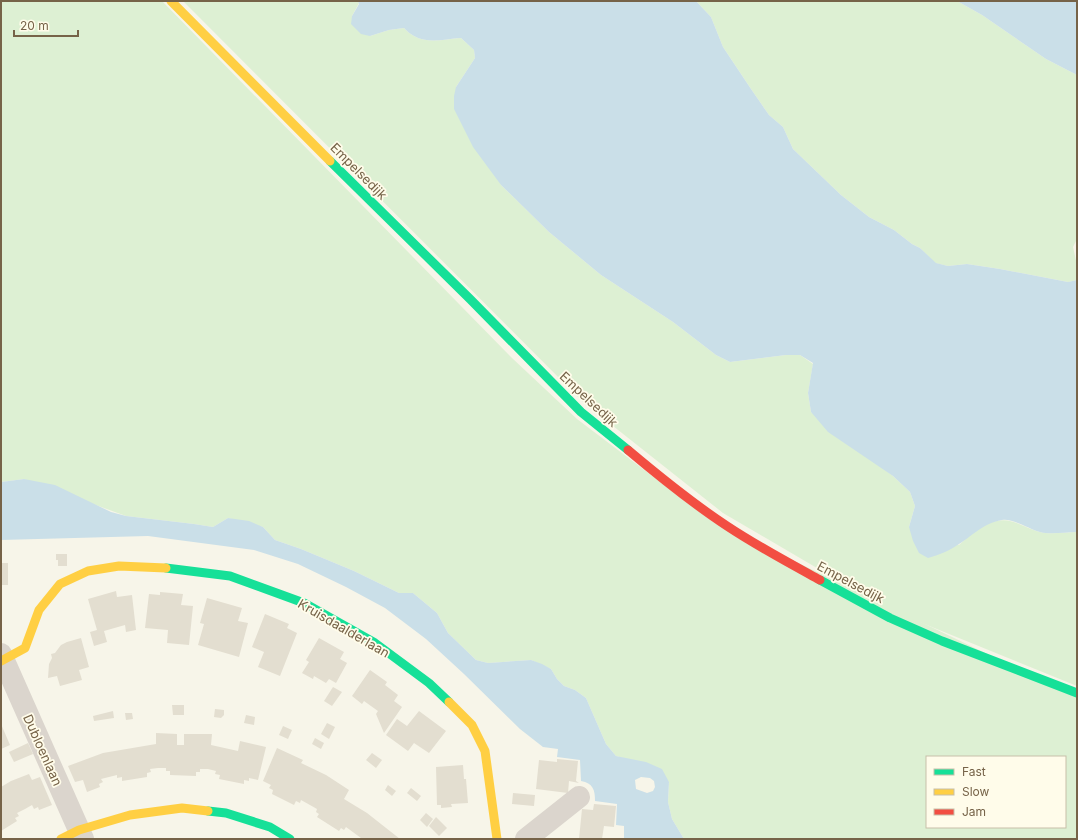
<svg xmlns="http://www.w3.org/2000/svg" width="1078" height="840" viewBox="0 0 1078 840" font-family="Inter,sans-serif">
<rect width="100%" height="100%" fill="#f7f5e9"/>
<g fill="#ddf0d3" fill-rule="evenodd">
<path d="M1,1H162L512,358L577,419L713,522L1077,697V839H684L672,819L668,802L669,782L627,759L616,756L606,744L586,698L575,690L564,686L557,679L551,669L531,660L488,663L476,660L448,633L437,613L413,593H399L354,571L301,549L275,540L263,527L228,518L213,527L194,524L126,516L24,479L1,482ZM927,757H1065V827H927Z"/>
<path d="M183,1H358L359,3L352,16L370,36L389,30L404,28C407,31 410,34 414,36C428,44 445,39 461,38L474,50L475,58L456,87L501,185L549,232L601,275L673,322L716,355L730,362L786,355H800L813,364L808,393L811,412L893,476L910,492L915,506L909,527L959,545C967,538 977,528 986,524C1011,514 1018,526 1040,532C1051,535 1065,532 1077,532V686L885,608L723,513L584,403Z"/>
<path d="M696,1H957L982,15L1046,59L1077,75V239L1073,247L1077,265V280L1068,282L1000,269L967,264L948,266L935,263L920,248L912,244L894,230L869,217L841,195L793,149L783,127L769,115L751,89L723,47L711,17Z"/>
</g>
<g fill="#cadfe8" fill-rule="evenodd">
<path d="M358,1H696L711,17L723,47L751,89L769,115L783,127L793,149L841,195L869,217L894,230L912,244L920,248L936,263L948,266L967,264L1000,269L1068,282L1077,280V532C1065,532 1051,535 1040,532C1029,529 1013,518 1002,520C982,524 975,534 959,544C949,551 939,555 928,558L919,553L913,541L909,527L915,506L910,492L893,476L828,432L811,412L808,393L813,363L800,355H786L730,362L716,355L673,322L601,275L549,232L501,185L473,147L454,109V96L456,87L475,58L474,50L461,38C445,39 428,44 414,36C410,34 407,31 404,28L389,30L370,36L361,34L351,24L352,16L359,4Z"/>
<path d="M957,1H1077V75L1046,59L982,15Z"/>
<path d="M24,479L55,485L111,512L126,516L194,524L213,527L228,518L249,521L263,527L275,540L301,549L354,571L399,593H413L437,613L448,633L476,660L488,663L531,660L542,664L551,669L557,679L564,686L575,690L586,698L606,744L616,756L646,762L662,769L669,782L668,802L672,819L684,839H624V826L616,825L617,804L595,801C595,790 593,783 581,781L580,760L557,757L558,749L543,747L520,729L464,674L426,639L385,608L346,587L298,564L254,550L148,536L1,540V482ZM641,777L650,778L654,781L655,787L653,791L647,793L636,789L635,780Z"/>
</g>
<g fill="#e3ded0">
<path d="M56,554H67V566H58V560H56Z"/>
<rect x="1" y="563" width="7" height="22"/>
<path d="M116,591L117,597L132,595L136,630L126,632L125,625L104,631L107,642L94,646L90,632L97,630L88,599Z"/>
<path d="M160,592L183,594L181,605L193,606L189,645L167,643L168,630L145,628L149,594L160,595Z"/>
<path d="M207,598L242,608L238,621L248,623L239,657L198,645L204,624L200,623Z"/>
<path d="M265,614L289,624L287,628L297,633L280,676L258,667L264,652L252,647Z"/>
<path d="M81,638L89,667L79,670L82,680L60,686L57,676L48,678L49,664L52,658L51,654L55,653L61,645L67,642Z"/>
<path d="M319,638L344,652L340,659L347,663L336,683L329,679L326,683L314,676L313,679L302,673L309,662L306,660Z"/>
<path d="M370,670L387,682L385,685L398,695L394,701L402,707L384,733L376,714L378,711L364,701L362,704L352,696Z"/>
<path d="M333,687L342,692L332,706L324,701Z"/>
<path d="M172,705H184V715H173Z"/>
<path d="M215,709L224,710V715L221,718L214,717Z"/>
<path d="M113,711L114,718L94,721L93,716Z"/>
<path d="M419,711L446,731L429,753L414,743L408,751L386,735L397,719L407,726Z"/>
<path d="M125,713H132L133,719L126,720Z"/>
<path d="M246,715L255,717L254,725L244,723Z"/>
<path d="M327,723L335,727L329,739L321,734Z"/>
<path d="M1,724L10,745L1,749Z"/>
<path d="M283,726L292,730L288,739L279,735Z"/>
<path d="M156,733L177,734V745H184V734H212L211,745L238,751L240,741L266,747L258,780L249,778V781L244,780V784L219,779L220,775L215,774L216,771L208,769H200V772H196V776L170,775V771H166V768H158L150,769L151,772L147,773V777L122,781V777L117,778V775L101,779L103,782L99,784L100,787L87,792L83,780L75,782L68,766L103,753L156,744Z"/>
<path d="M315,738L324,743L321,749L312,744Z"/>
<path d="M28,743L33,754L14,762L9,752Z"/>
<path d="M277,748L303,760L301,763L326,775L349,790L344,799L367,813L400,839H360L361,838L346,827L344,830L341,828L339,831L317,817L319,814L316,812L317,809L310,805L301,800L300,803L296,801L294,805L272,794L273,790L269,788L271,785L263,781Z"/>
<path d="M372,753L382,760L376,768L366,760Z"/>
<path d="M557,759L578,761L576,781L579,783L569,781L568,793L536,789L539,760L557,762Z"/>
<path d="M463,765L464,779H466L468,803L451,804L452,807L441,808V805H437L436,767Z"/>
<path d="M29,774L32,780L40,777L52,805L39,810L38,807L34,809L32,805L25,809L17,813L19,816L15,818L17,821L1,831V787L11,781Z"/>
<path d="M388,785L396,791L392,796L385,790Z"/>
<path d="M411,788L421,796L417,801L407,793Z"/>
<path d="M513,793L535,795L534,806L512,804Z"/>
<path d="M594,804L616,806L614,827L604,826L602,839H579L582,809L593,810Z"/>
<path d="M426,813L433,819L427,827L420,820Z"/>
<path d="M436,817L447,828L439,836L429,826Z"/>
</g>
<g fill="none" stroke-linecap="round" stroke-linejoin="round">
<g stroke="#dbd5cd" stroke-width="22">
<path d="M1,654L83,839"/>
<path d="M526,839L579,797"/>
</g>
<g stroke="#16e098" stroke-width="9">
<path d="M330,161L470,299L581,412L628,450"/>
<path d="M166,568L230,576L304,603L375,643L429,683L449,702"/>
<path d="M820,580L890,618L942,641L1077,693"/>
<path d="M208,811L226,813L270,827L290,839"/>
</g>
<g stroke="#ffcf43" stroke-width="9">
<path d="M171,1L330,161"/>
<path d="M1,661L25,648L39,610L60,584L88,571L119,566L166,568"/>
<path d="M449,702L472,725L485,751L497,839"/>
<path d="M61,839L79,830L130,815L182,808L208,811"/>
</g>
<path stroke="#f24e42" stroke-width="9" d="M628,450C660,477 692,503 727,526C757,546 789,563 820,580"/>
</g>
<g text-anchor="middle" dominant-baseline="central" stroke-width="3.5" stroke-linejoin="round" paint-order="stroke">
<g font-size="13" fill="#766348" stroke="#fffcea">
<text transform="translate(359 171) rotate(45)">Empelsedijk</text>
<text transform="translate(589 399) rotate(43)">Empelsedijk</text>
<text transform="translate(851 582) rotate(28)">Empelsedijk</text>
<text transform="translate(344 628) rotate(30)">Kruisdaalderlaan</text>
<text transform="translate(43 750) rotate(66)">Dubloenlaan</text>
</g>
</g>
<rect width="1078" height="840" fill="none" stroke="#766348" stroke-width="4"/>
<rect x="926" y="756" width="140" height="72" fill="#fffcea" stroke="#c8bfa9"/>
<rect x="934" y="769" width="20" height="6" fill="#16e098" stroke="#c8bfa9"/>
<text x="962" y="776" font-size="12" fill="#766348">Fast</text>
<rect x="934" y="789" width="20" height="6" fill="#ffcf43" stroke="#c8bfa9"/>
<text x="962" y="796" font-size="12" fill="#766348">Slow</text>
<rect x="934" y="809" width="20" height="6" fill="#f24e42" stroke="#c8bfa9"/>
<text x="962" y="816" font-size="12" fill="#766348">Jam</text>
<path d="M14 30v6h64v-6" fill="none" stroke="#766348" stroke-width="2"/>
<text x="20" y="30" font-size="12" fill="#766348" stroke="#fffcea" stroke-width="3" paint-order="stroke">20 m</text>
</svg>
